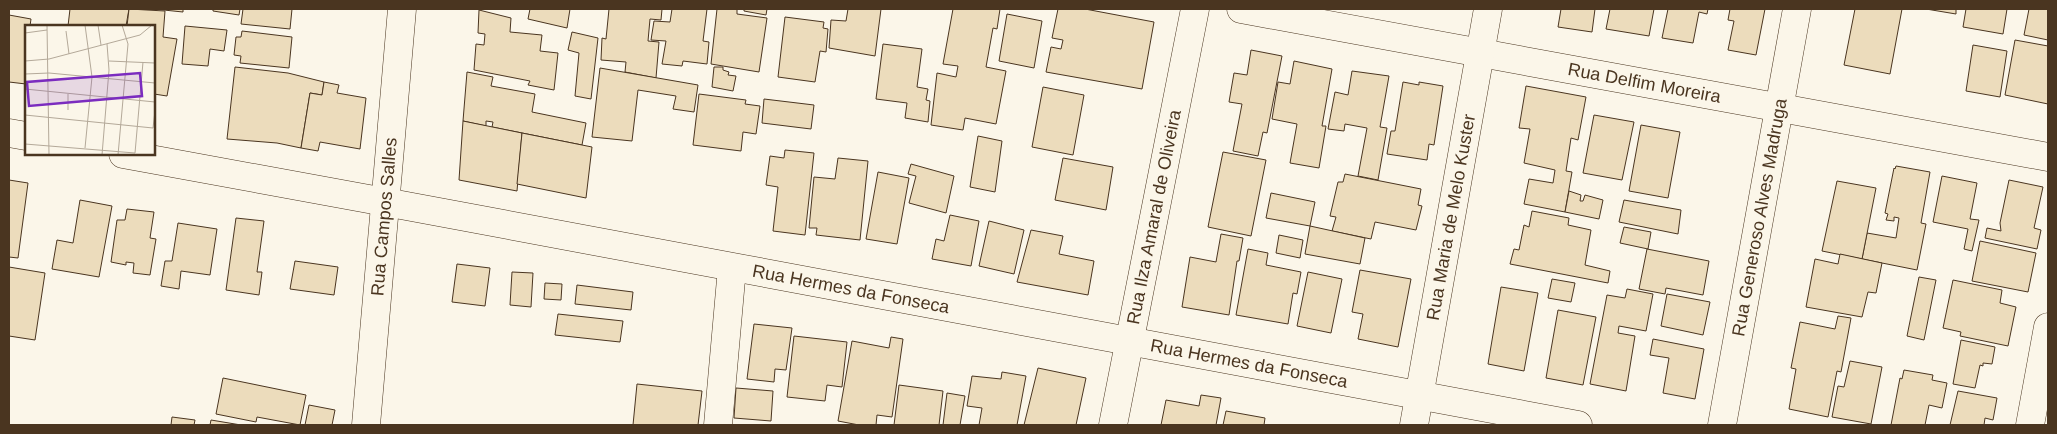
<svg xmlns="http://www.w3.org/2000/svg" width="2057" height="434" viewBox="0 0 2057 434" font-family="Arial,sans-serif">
<rect width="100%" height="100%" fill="#fbf6e9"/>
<g fill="#ecdcbc" stroke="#4a3520">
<path d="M70,9H129L126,26H68Z"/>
<path d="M129,9L165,11L163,37L177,39L167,96L154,94V26H127Z"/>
<path d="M154,9H183V12Z"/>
<path d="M213,9H240L239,15L213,11Z"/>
<path d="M243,9H292L290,29L241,24Z"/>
<path d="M530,9H570L567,28L528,19Z"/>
<path d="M609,9H662L661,20L650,19L648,41L659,42L656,78L625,72L626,62L601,60L602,38L606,39Z"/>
<path d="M672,9H707L703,41L709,42L707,64L683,61L682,66L662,64L666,41L651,40L654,21L670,22Z"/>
<path d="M717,9H737V14L767,18L759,72L711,64Z"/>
<path d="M744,9H767L766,15L744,11Z"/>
<path d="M848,9H881L875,56L829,48L831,20L846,21Z"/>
<path d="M953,9H1000L997,29L993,28L986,67L1006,71L996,124L965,118L963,130L931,125L937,73L956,77L958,66L943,64Z"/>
<path d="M1058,9H1085L1154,22L1142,89L1046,72L1051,47L1061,49L1063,40L1052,38Z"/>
<path d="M1561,9H1595L1592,32L1558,27Z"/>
<path d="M1610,9H1654L1649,36L1606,29Z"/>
<path d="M1668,9H1708L1707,14L1699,12L1693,43L1662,38Z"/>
<path d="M1730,9H1765L1756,55L1728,50L1734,21L1728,20Z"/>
<path d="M1855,9H1902L1890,74L1844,65Z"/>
<path d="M1926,9H1956V14Z"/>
<path d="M1966,9H2007L2003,34L1963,27Z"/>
<path d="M2029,9H2048V40L2024,35Z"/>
<path d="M479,10L511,18L510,32L542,35L540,51L558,53L554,90L528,85L530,81L474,70L476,44L484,45L485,34L478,33Z"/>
<path d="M1007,14L1042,21L1034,68L999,61Z"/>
<path d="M9,15L31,19L30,26H26V84L9,82Z"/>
<path d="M785,17L824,22L823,28L828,29L826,52L820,51L815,82L778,77Z"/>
<path d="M185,26L227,30L224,51L210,49L208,66L182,64Z"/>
<path d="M242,31L292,37L289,68L240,63L241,56L234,55L236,37H241Z"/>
<path d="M572,32L598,38L591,99L575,96L579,53L568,50Z"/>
<path d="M2015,40L2048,46V104L2005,95Z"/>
<path d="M883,44L922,49L917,87L928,89L926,100L930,101L928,122L905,118L907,103L876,99Z"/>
<path d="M1973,45L2007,51L2000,97L1966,91Z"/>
<path d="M1251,50L1282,56L1267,133L1263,132L1258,156L1233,151L1242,104L1229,102L1234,73L1247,75Z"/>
<path d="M1294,61L1332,69L1322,126H1326L1319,168L1290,163L1297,124L1272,119L1278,82L1290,84Z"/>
<path d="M235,67L288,73L324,82L322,95L310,93L301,148L277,143L227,139Z"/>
<path d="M714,67H723V70L729,72L728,75L736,76L733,91L712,87Z"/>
<path d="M600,68L698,85L694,112L673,109L676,96L638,90L632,141L592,137Z"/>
<path d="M1352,71L1389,76L1380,127L1387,128L1378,180L1358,176L1367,128L1345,124L1344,131L1328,129L1335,92L1348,95Z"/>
<path d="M467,72L493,77L491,86L535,94L532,112L586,123L582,145L492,127L493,122L486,121V126L463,121Z"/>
<path d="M324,82L339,85L337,93L366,98L360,149L320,142L318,151L301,148L310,93L322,95Z"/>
<path d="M1403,82L1419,85V82L1443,86L1434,145L1429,144L1427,160L1387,154L1391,131H1395Z"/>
<path d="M1526,86L1586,97L1578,140L1571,138L1566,171L1572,172L1565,212L1524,204L1529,179L1553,183L1555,170L1524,163L1530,129L1519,128Z"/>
<path d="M1043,87L1084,95L1073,155L1032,147Z"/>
<path d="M699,94L746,100L745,104L760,106L756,134L743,132L741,151L693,145Z"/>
<path d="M764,99L814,105L811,129L762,123Z"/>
<path d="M1594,115L1634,122L1622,180L1583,173Z"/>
<path d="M463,121L522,133L517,191L459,180Z"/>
<path d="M1641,125L1680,132L1668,198L1629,191Z"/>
<path d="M522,133L592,147L586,198L517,184Z"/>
<path d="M978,136L1002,141L995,192L970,187Z"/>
<path d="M785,150L814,153L805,235L773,231L778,187L766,185L770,156L784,158Z"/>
<path d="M1223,152L1266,160L1251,236L1208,227Z"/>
<path d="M838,158L868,161L860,240L816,235L817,228H809L814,177L835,179Z"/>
<path d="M1063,158L1113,167L1106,210L1055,200Z"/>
<path d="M911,164L954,176L946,213L909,203L916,176L908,174Z"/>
<path d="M1896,166L1930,172L1921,223L1926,224L1917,270L1862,259L1867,233L1896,238L1899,218L1894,217V221L1886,220L1888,214L1885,213L1894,168L1895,169Z"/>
<path d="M878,172L909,178L897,244L866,239Z"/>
<path d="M1345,174L1421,189L1418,205L1422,206L1416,230L1375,222L1371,239L1332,231L1336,217L1330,216L1338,182H1343Z"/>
<path d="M1942,176L1977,183L1970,219L1979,220L1972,251L1964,249L1968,229L1933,222Z"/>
<path d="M9,180L28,183L18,258L9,257Z"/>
<path d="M2009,180L2043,187L2034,228L2041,230L2037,249L1985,238L1987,228L2001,231L2000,223Z"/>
<path d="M1837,181L1876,188L1862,259L1822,251Z"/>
<path d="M1569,191L1581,195L1580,201H1583L1585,195L1603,200L1599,219L1565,212Z"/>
<path d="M1271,193L1315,202L1310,226L1266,218Z"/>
<path d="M80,200L112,206L99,277L52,269L57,240L73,243Z"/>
<path d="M1624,200L1681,210L1678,234L1619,222Z"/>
<path d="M127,209L154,212L150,238L156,239L150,275L133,273L134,263L126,262V265L111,262L117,220H125Z"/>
<path d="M1532,211L1569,218L1568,225L1591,230L1585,265L1610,271L1608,283L1510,264L1514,249L1519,250L1524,225L1529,227Z"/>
<path d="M950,215L979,221L971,266L932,259L936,239L944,241Z"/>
<path d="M236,218L264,221L257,272H262L259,295L226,290Z"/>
<path d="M989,221L1024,230L1014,274L979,266Z"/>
<path d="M178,223L217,229L210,275L181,271L179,289L161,286L165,261H172Z"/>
<path d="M1310,226L1365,238L1360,264L1305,254Z"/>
<path d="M1624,227L1651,232L1648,249L1620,243Z"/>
<path d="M1031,230L1063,236L1059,254L1094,261L1088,295L1017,282Z"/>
<path d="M1221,234L1243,238L1239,261H1237L1229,315L1182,307L1190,257L1216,262Z"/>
<path d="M1279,235L1303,240L1300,258L1276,253Z"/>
<path d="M1980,241L2036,253L2028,292L1972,281Z"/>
<path d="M1248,249L1268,253L1266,265L1301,272L1297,294L1293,293L1288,324L1236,315Z"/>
<path d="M1647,249L1709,261L1703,295L1666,288L1665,294L1639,289Z"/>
<path d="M1840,254L1882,263L1876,293L1868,292L1862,317L1806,307L1815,259L1838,264Z"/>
<path d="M295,261L338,267L334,295L290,289Z"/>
<path d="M457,264L490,268L485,306L452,302Z"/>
<path d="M9,267L45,273L35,340L9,336Z"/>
<path d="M1360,270L1411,279L1398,347L1358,339L1363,314L1352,312Z"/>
<path d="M512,272L533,273L531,307L510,305Z"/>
<path d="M1308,272L1342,279L1331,333L1297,326Z"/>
<path d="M1919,277L1936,280L1924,340L1907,336Z"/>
<path d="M1552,279L1575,283L1571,302L1548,298Z"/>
<path d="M1953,280L2002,290L2000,303L2016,307L2008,346L1960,336L1961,332L1943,328Z"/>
<path d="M545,283L562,284L561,300L544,299Z"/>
<path d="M577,285L633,292L631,310L575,304Z"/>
<path d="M1501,287L1538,293L1524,371L1488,364Z"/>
<path d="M1627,289L1653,294L1646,331L1619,326L1618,333L1635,336L1626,391L1590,384L1607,295L1625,298Z"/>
<path d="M1667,294L1710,302L1703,335L1661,326Z"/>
<path d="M1558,310L1596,317L1583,385L1546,378Z"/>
<path d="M558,314L623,321L620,342L555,335Z"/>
<path d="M1838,316L1851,318L1841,372L1837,371L1828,417L1789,409L1796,369L1791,368L1800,322L1835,329Z"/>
<path d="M754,324L792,328L786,370L775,369L774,382L747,379Z"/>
<path d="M794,336L847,342L842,387L827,385L825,401L787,397Z"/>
<path d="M891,337L903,339L892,417L877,415L876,425H859L838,421L852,341L889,348Z"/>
<path d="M1653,339L1704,349L1695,399L1663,393L1669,358L1650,355Z"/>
<path d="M1961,340L1995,347L1992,364L1983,363V366L1980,365L1975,388L1953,384Z"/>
<path d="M1850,361L1882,367L1871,424L1832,417L1838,386L1844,387Z"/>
<path d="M1038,368L1086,378L1076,425H1024Z"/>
<path d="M1904,370L1933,375L1932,380L1947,383L1942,408L1929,405L1925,425H1891L1900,378L1902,379Z"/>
<path d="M1002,372L1026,376L1017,425H979L982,408L967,406L972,376L1001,379Z"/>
<path d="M223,378L306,395L300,425L257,417L256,422L216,414Z"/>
<path d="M637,384L702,391L698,425H633Z"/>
<path d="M899,385L943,391L939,425H894Z"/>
<path d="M736,388L773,391L771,421L734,418Z"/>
<path d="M1958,391L1997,398L1993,420L1985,418L1984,425H1950Z"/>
<path d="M947,393L965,396L960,425H943Z"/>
<path d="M1201,395L1221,398L1216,425H1161L1166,400L1199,406Z"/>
<path d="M309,405L335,410L332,425H305Z"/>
<path d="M1226,411L1265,418L1264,425H1223Z"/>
<path d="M172,417L195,420L194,425H171Z"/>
<path d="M211,420L241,425H210Z"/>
</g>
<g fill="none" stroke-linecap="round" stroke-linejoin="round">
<g stroke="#4a3520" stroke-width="29">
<g id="street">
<path id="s1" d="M1241,9L2048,157"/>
<path id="s2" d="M385,202L1578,425"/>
<path d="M718,425L732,268"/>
<path id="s3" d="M1113,425L1195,9"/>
<path id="s4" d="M1414,425L1488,9"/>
<path id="s5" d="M1722,425L1797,9"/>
<path d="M2030,425L2048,327"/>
</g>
</g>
<g stroke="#4a3520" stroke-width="29">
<g id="secondary">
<path d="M9,133L26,136"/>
<path d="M123,154L385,202"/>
<path id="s6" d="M366,425L402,9"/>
</g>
</g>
<use href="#street" stroke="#fbf6e9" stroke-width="28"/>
<use href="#secondary" stroke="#fbf6e9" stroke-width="28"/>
</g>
<g text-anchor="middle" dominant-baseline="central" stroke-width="4" stroke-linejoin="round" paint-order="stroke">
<g font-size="18" fill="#4a3520" stroke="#fbf6e9">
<text stroke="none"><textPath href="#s1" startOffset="410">Rua Delfim Moreira</textPath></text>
<text stroke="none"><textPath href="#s6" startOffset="209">Rua Campos Salles</textPath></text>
<text stroke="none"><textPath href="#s3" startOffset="212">Rua Ilza Amaral de Oliveira</textPath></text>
<text stroke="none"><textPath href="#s4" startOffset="211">Rua Maria de Melo Kuster</textPath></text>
<text stroke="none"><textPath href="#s5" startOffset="211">Rua Generoso Alves Madruga</textPath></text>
<text stroke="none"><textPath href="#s2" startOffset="474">Rua Hermes da Fonseca</textPath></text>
<text stroke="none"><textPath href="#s2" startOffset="879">Rua Hermes da Fonseca</textPath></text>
</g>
</g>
<g transform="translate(25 25)">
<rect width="130" height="130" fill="#fbf6e9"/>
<path fill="none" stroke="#b4a999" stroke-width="1" d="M22,0L24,130M60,0L67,52L60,123M73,0L76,20M41,6L44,29M0,8L22,5M0,36L24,34L115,10L127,0M84,36L130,38M0,49L24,48L130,58M0,64L130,77M43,85V69M0,90L128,103L130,86M0,119L110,128L118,37M77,130L84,45L82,19M93,130L103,19L97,0"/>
<path fill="#7b2cbf" fill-opacity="0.15" stroke="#7b2cbf" stroke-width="2.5" d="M115,48L117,71L4,81L2,57Z"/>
<rect width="130" height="130" fill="none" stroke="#4a3520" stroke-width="2.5"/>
</g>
<rect width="2057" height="434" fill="none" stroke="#4a3520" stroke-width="20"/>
</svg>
